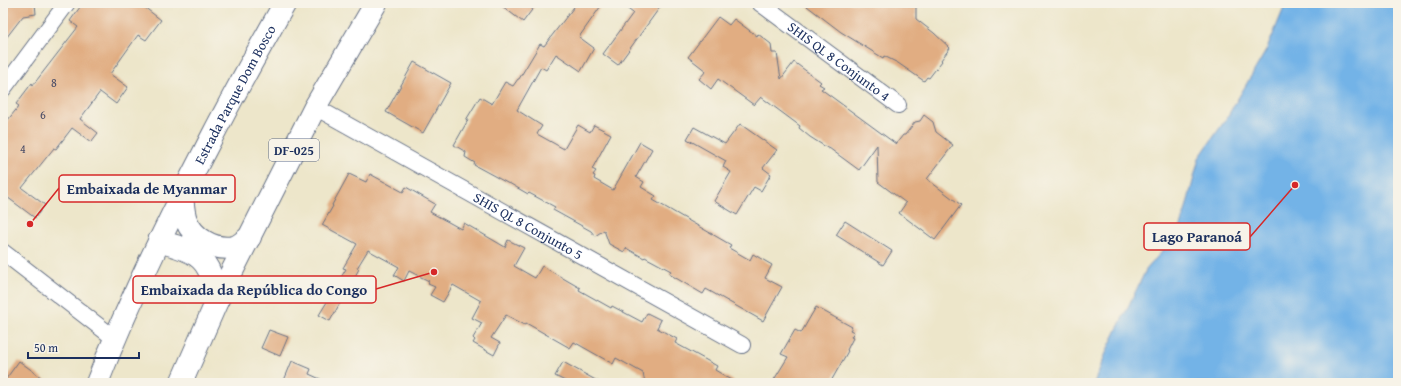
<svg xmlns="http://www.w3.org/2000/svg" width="1401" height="386" viewBox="0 0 1401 386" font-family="'Gentium Book Plus',serif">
<rect width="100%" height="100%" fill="#f7f3e8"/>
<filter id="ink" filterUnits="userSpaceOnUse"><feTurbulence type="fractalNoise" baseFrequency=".025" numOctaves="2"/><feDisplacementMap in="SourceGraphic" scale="8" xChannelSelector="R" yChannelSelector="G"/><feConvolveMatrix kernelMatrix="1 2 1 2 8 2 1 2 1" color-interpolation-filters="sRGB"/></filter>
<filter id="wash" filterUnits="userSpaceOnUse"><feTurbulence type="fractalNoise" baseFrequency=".012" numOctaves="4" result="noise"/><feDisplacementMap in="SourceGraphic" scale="16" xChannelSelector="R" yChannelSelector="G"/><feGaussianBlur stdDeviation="0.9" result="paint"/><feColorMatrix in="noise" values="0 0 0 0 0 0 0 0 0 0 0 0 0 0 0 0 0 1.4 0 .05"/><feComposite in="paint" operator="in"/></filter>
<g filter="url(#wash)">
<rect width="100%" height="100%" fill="#ede6ca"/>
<path fill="#73b3e7" stroke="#4771a2" d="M1286,3H1398V383H1094L1108,348L1146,270L1177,234L1185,212L1199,158L1226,119L1267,49Z"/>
<g id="blocks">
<g fill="#e1ad82">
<path d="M3,3H35L36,14L23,16L3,42Z"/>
<path d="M83,3H139L161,20L146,40L138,35L110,74L128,87L116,104L100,92L80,119L98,133L91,142L72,128L56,149L54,148L22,188L45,205L35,218L3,194V126L19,106L16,104L32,83L33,85L78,27L70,21Z"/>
<path d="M498,3H537L523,22Z"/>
<path d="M577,3H603L579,37L594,48L581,71L556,54L546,70L541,67L517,110L542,126L537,134L564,149L578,125L590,132L594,125L611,134L592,169L596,171L593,175L595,176L594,179L613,190L640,142L652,149L636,177L644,182L641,187L656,196L653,200L731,245L729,248L750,260L753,254L772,265L765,278L782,287L763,321L706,289L703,294L669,274L671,271L645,257L644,258L626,248L624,252L609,244L604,230L595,236L591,231L553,210L555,207L529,193L528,194L509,183V184L474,165L475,163L465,157L466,152L454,145L468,120H466L480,97L492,104L505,82L513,86L518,79H519L540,44L544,46Z"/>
<path d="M620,3H663L618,65L603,54L633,13Z"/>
<path d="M803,3H916V19L934,33L950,48L941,60L942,61L929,78L927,77L924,81L898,63L884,56L883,58L841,32Z"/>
<path d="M718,17L729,25L734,19L757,36L758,34L771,44L772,53H777L781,79L794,62L821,82L819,84L824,87L821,89L896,144L903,135H905L915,122L920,121L924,115L933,122L936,132L953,145L927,179L961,205L935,240L899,213L906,203L878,182L877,145L859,170L829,148V149L810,137L799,128L800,126L761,97L754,105L718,79L711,89L699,79L706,71L688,57Z"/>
<path d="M414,62L451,83L423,133L386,112Z"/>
<path d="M740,124L777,150L763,168L771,174L761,191L754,187L737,215L714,201L731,172L723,167L726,161L687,139L694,127L725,144Z"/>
<path d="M349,174L366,182L370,174L403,192L406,187L435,204L430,212L461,229L464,223L505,247L508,240L524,248L514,266L535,278L542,266L580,288L579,290L611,308L612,306L642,322L647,313L661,320L657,328L677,339L675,343L717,366L715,370L737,383H645L643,373L616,358L613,364L574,342L570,348L526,323L525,325L506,315L491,338L500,343L494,355L473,343L475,340L473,338L482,323L472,318L481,301L453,285L443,302L430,295L435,287L428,284L429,281L409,271L404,281L394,275L399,267L368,250L357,268L359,269L330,321L319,315L338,284H337L346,269L343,268L357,244L322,225L333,206L332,205Z"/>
<path d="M845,221L892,251L883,265L836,235Z"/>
<path d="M816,307L852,327L850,330L854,332L851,337L853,338L847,350L848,351L830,383H772L788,357L781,354L795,330L801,333Z"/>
<path d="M269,330L288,337L280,356L261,348Z"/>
<path d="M19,361L49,383H3Z"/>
<path d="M292,361L311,369L309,374L329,383H283Z"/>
<path d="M563,362L601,383H569L555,376Z"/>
</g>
</g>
</g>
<g filter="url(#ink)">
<use href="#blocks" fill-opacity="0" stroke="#646f84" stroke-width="1"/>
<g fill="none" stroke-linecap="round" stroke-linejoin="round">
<g stroke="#646f84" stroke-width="18">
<g id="street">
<path id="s1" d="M760,3L898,105"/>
<path d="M3,89L67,3"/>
<path id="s2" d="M315,107L742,345"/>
<path d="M3,252L114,338"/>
</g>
</g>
<g stroke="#646f84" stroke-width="24">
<g id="primary">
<path d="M182,195C183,203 183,212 186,220C193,238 214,251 234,247C239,246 245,240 250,237"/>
<path d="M159,241C171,245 187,248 197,256C211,265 214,285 217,301"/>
<path id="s3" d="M97,383C127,306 163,231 201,158C228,105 256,54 285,3"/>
<path d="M181,383L217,301L315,107L376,3"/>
</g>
</g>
<use href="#street" stroke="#fff" stroke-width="16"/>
<use href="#primary" stroke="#fff" stroke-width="22"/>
</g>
</g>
<g text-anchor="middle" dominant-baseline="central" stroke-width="3" stroke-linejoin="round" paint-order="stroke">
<g font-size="12" fill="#4c4e67">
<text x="54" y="82">8</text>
<text x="43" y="114">6</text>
<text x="23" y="148">4</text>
</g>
<rect fill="#f7f3e8" stroke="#5d6a87" stroke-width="1" x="269" y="139" width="50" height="22" rx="3"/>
<g font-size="13" font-weight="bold" fill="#1b2f5e">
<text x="294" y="150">DF-025</text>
</g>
<g font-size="14" fill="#1b2f5e" stroke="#f7f3e8">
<text stroke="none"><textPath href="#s1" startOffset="98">SHIS QL 8 Conjunto 4</textPath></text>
<text stroke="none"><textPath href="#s3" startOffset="320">Estrada Parque Dom Bosco</textPath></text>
<text stroke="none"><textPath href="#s2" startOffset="244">SHIS QL 8 Conjunto 5</textPath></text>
</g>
</g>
<path fill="none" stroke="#d62828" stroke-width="1.5" d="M30 224L59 188M1295 185L1250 237M434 272L376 289"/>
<g fill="#d62828" stroke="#f7f3e8" stroke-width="1.5">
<circle cx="30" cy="224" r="4"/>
<circle cx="1295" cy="185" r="4"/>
<circle cx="434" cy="272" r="4"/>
</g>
<g fill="#f7f3e8" stroke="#d62828" stroke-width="1.5">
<rect x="59" y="175" width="176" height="27" rx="4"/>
<rect x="1144" y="223" width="106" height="27" rx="4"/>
<rect x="133" y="276" width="243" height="27" rx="4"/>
</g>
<g font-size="15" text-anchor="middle" font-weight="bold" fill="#1b2f5e">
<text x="147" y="194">Embaixada de Myanmar</text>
<text x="1197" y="242">Lago Paranoá</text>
<text x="254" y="295">Embaixada da República do Congo</text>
</g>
<rect width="1401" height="386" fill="none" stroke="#f7f3e8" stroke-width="16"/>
<path d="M28 352v6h111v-6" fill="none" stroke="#1b2f5e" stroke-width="2"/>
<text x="34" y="352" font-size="12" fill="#1b2f5e" stroke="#f7f3e8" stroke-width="3" paint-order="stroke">50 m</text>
</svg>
